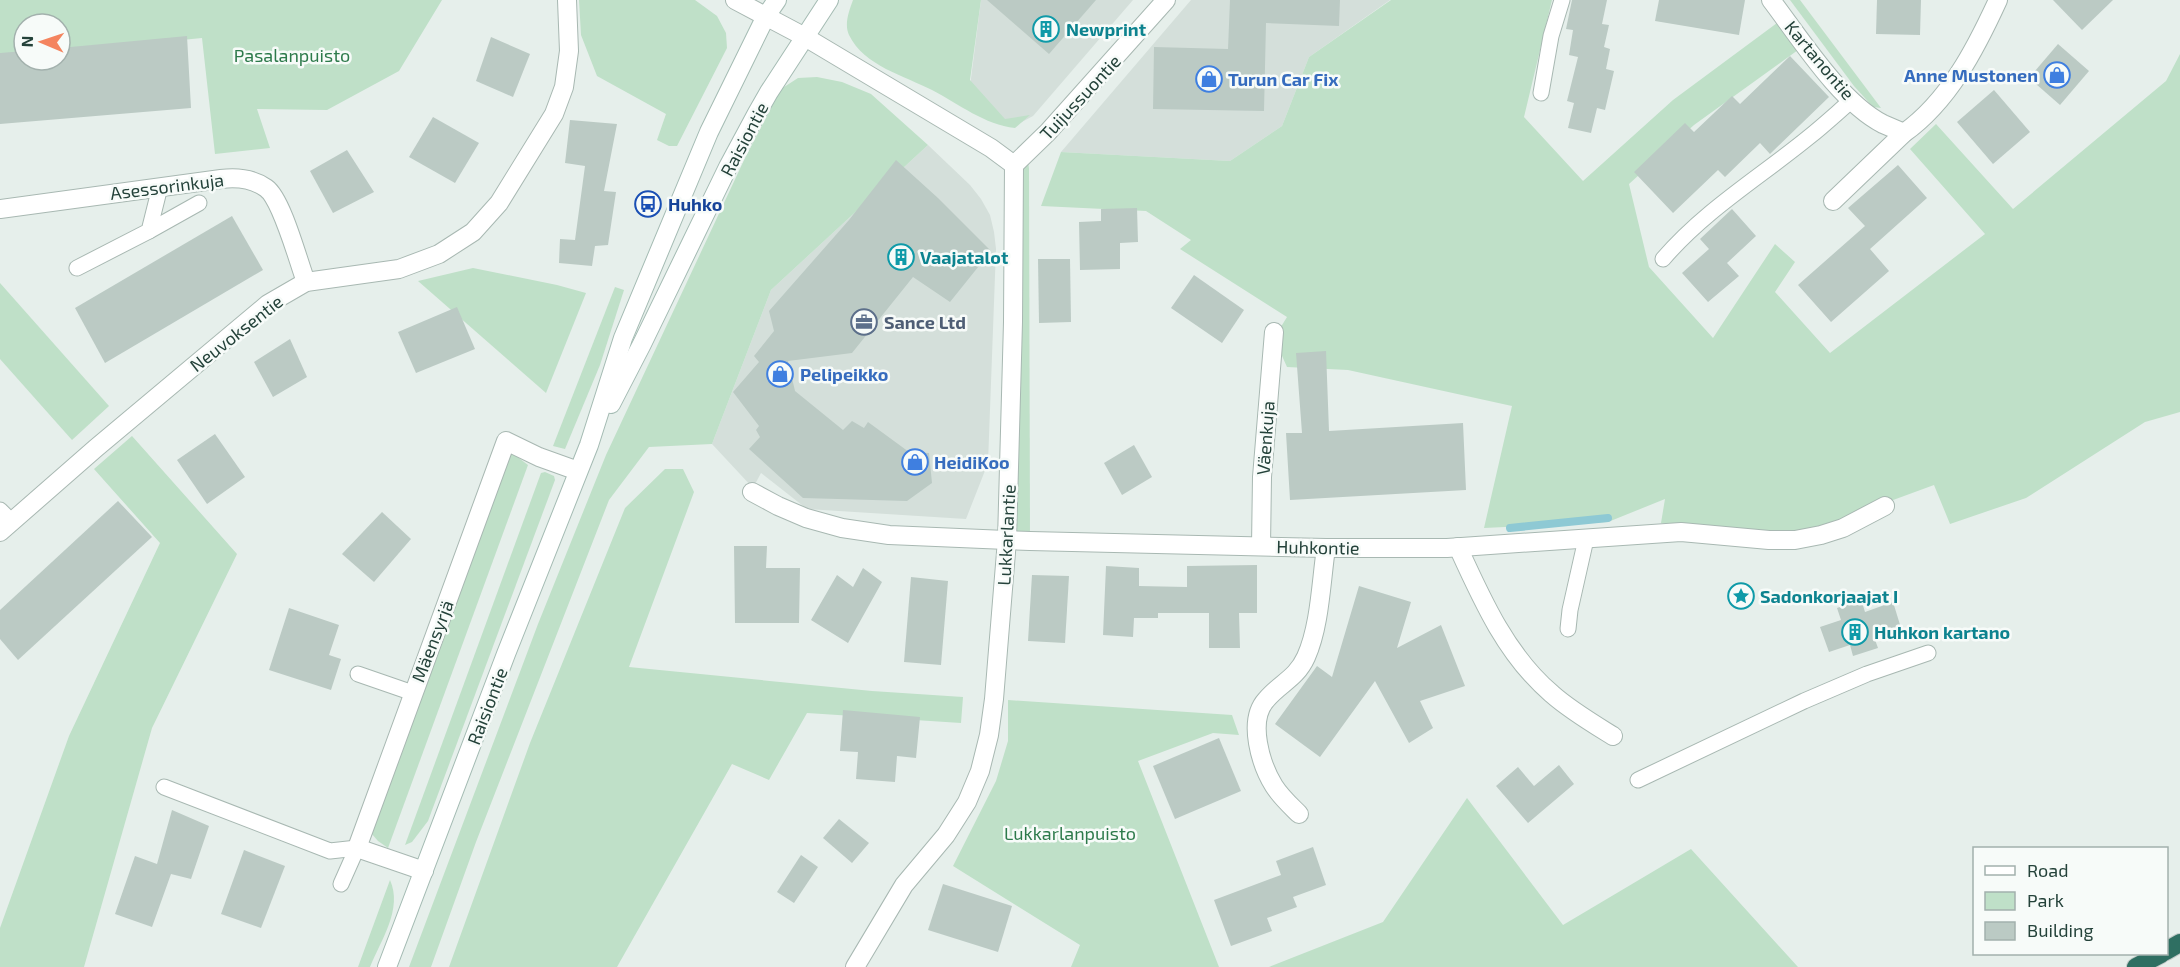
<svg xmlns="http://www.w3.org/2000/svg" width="2180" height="967" viewBox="0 0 2180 967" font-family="'Exo 2',sans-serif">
<rect width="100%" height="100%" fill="#e6efeb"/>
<g fill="#d4dfda">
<path d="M981,0H1133L1033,116L1020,123L1006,121L968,102Z"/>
<path d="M1191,0H1390L1309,57L1282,126L1230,161L1061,152Z"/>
<path d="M928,145L970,185L981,199L990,215L994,232L996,249L988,463L966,519L807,509L761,473L753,488L712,444L771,290Z"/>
</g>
<g fill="#bfe0c8">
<path d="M0,0H442L399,71L327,110L257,109L270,148L215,154L202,38L60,52V24H24V56L0,58Z"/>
<path d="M579,0H695L717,16L726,33L727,48L677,146H669L657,140L666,114L597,76L581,35Z"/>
<path d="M853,0H981L970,80L1005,119L1030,115L1015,128C985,125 959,104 932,90C905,76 864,66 849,35C844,24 849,11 853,0Z"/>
<path d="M1391,0H1552L1524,117L1583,181L1673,100L1777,23L1798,50L1694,125L1629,184L1649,267L1713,338L1775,244L1795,262L1775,292L1830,353L1985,234L1910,149L1936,124L2013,209L2166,81L2180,54V412L2145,422L2026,498L1950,524L1934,485L1787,539L1661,523L1665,499L1608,522L1484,528L1512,406L1348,370L1287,367L1274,338L1287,317L1180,249L1191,240L1146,211L1041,206L1061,152L1230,161L1282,126L1309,57Z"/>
<path d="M1790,0H1800L1881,108L1873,107L1854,86Z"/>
<path d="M817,77L842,82L871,94L928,145L771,290L712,444L649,447L609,500L476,842L431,967H409L538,624L606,455L745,158L781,89L798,78Z"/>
<path d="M1027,152L1029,169L1030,541L1007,540L1014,165Z"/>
<path d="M473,268L557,285L586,293L546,393L418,281Z"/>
<path d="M0,283L109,406L72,440L0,359Z"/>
<path d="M615,287L624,290L600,365L565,449L553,446Z"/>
<path d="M132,436L237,554L152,728L84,967H0V928L69,736L160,543L94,469Z"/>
<path d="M511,452L528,465L388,848L378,841L371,833Z"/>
<path d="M665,469H683L694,492L629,667L872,691L963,697L961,723L807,713L769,780L732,764L617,967H449L530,743L625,508Z"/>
<path d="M545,472L554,476L555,480L428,821L412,842L405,845L541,473Z"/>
<path d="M1008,700L1232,715L1239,735L1213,733L1138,761L1219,967H1071L1080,945L953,866L996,781L1008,741Z"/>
<path d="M1467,798L1563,925L1691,849L1798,967H1269L1383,922Z"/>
<path d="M390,880C403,909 381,940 370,967H358Z"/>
</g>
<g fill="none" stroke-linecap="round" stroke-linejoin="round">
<path stroke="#8ec9d4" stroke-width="8" d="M1510,528L1608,518"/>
</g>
<g fill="#bbcac4">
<path d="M987,0H1096L1049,54Z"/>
<path d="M1230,0H1340L1339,26L1266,23L1264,111L1153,109L1154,47L1228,49Z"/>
<path d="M1572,0H1607L1602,24L1609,25L1604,47L1610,49L1606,69L1614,71L1605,110L1597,108L1591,133L1568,128L1574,103L1567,101L1578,57L1569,55L1573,30L1566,29Z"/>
<path d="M1659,0H1745L1739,35L1655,21Z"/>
<path d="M1877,0H1921L1920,35L1876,34Z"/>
<path d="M2053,0H2113L2082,30Z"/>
<path d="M187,36L191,108L0,124V53L24,51V60H60V48Z"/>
<path d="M491,37L530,54L513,97L476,81Z"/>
<path d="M2058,44L2089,71L2060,105L2029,78Z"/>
<path d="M1790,56L1829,97L1770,154L1760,143L1725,177L1718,170L1673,213L1634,172L1685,123L1694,132L1732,96L1740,104Z"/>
<path d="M1994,90L2030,132L1993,164L1957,122Z"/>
<path d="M433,117L479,143L455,183L409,157Z"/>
<path d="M570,120L617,124L604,191L616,192L608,245L595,246L592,266L559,263L560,239L575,240L585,166L565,163Z"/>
<path d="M347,150L374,192L333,213L310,171Z"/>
<path d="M896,160L938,198L991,251L950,302L913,277L852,353L788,361L795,391L843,430L852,421L864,428L868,422L909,452L929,453L932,483L907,501L803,498L749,449L760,437L756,430L759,426L733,392L759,362L754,356L774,331L769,311L849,220Z"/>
<path d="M1898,165L1927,198L1870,249L1889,271L1831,322L1798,285L1865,226L1848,208Z"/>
<path d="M1137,208L1138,242L1120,243V269L1080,270L1079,222L1101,221V209Z"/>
<path d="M1732,209L1756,236L1727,263L1739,276L1708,302L1682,273L1709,249L1700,239Z"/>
<path d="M232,216L263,270L105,363L75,308Z"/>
<path d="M1038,259H1070L1071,322L1039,323Z"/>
<path d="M1194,275L1244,310L1222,343L1171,308Z"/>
<path d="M457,307L475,349L416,373L398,332Z"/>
<path d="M290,339L307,377L273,397L254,362Z"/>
<path d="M1326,351L1329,431L1463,423L1466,490L1290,500L1286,433H1302L1296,353Z"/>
<path d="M215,434L245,477L207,504L177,460Z"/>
<path d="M1134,445L1152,477L1122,495L1104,463Z"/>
<path d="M118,501L152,537L18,660L0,639V610Z"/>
<path d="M382,512L411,539L374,582L342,554Z"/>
<path d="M734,546H767L766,568H800L799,623H735Z"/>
<path d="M1257,565V613H1239L1240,648H1209V613H1158V618H1134L1133,637L1103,635L1106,566L1139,568V586L1187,587V566Z"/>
<path d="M863,568L882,582L848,643L811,620L837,575L853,587Z"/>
<path d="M1032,575L1069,576L1065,643L1028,641Z"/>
<path d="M911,577L948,581L941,665L904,662Z"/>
<path d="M1359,586L1411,602L1397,648L1441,625L1465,686L1420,701L1433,728L1409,743L1375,681L1320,757L1275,724L1317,666L1332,677Z"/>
<path d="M1861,599L1865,612L1893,602L1901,628L1874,637L1878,648L1853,656L1850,645L1829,652L1820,627L1841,620L1837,608Z"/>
<path d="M289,608L339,625L329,655L341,659L331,690L269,670Z"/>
<path d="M843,710L920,717L916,758L897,756L895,782L856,779L858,752L840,751Z"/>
<path d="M1219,738L1241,791L1175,819L1153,766Z"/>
<path d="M1559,765L1574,784L1528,823L1496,786L1518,767L1534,786Z"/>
<path d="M172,810L209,826L191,879L171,874L152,927L115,914L135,856L157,864Z"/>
<path d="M839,819L869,843L852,863L823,838Z"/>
<path d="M1313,847L1326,885L1293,897L1297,907L1267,918L1272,931L1231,946L1214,900L1281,875L1276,861Z"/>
<path d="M244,850L285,866L261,928L221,914Z"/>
<path d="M801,855L818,867L794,903L777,892Z"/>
<path d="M943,884L1012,906L998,952L928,930Z"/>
</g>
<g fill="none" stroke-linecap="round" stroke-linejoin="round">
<g stroke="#a8b8b2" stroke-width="17">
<g id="service">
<path d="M1541,93L1551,36L1562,0"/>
<path d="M149,231L199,203"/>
<path d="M1663,259C1705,210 1760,177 1809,137C1824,125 1838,112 1852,100"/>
<path d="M77,268L149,231L160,187"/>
<path d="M0,510L11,521"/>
<path d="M1568,629L1570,610L1586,539"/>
<path d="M358,674L413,693"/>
<path d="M1638,780L1804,701L1867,674L1928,653"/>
<path d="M164,787L330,851L357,848"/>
<path d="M341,884L357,848"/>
</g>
</g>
<g stroke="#a8b8b2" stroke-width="20">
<g id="minor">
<path d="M735,0L805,37L991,148L1014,165L1013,322L1007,540L994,699L989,735L980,771L967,802L946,835L904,885L855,967"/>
<path d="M1771,0C1800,38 1840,102 1883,124C1890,127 1897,130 1904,133"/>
<path d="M1014,165L1048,132L1166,0"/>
<path d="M1833,201L1904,133C1949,101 1976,48 1998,0"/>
<path d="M0,209L221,179C237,177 252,178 266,188C282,199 298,261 306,282"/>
<path d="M752,492L778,506L806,518L842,528L889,535L1030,541L1326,548H1447L1681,532L1769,540H1795L1821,535L1843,528L1885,506"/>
<path d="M0,532L96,448L268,304L306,282L399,269L439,254L473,232L499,203L554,114L564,87L569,51L567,0"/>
<path d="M1261,546L1262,477L1274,332"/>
<path d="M1458,547C1482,600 1507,656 1552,694C1570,710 1592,723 1613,736"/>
<path d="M1299,814C1290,805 1281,797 1274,786C1261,765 1247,721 1266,700C1280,683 1296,679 1306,657C1320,626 1321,582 1326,548"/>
<path d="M424,871L357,848L506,441L539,457L578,471"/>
</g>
</g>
<g stroke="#a4bbb3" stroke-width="20">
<g id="secondary">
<path d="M611,404L642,344L728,167L757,113L769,92L829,0"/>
<path d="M387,967L506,654L589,445L623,338L709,132L766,16L777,0"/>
</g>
</g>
<g stroke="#c2cac8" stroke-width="20">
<g id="motorway">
<path d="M2166,951L2180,943"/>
<path d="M2136,967L2161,954"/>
</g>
</g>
<use href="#service" stroke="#fff" stroke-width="15"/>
<use href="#minor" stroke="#fff" stroke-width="18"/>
<use href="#secondary" stroke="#fff" stroke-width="18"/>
<use href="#motorway" stroke="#2f6f62" stroke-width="18"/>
</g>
<defs>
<g id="building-ring" transform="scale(1.35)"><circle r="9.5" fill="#f7fbf9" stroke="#0f9aa8" stroke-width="1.5"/><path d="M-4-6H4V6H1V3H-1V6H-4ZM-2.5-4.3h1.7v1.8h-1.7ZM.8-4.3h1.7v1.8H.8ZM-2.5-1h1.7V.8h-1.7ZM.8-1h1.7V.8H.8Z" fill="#0f9aa8"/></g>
<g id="shop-ring" transform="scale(1.35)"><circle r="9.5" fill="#f7fbf9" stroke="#3f7fe0" stroke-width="1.5"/><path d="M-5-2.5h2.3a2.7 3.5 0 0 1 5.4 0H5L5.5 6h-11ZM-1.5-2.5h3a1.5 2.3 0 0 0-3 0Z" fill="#3f7fe0"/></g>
<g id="bus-ring" transform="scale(1.35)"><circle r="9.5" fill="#f7fbf9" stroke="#1a4fb4" stroke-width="1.5"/><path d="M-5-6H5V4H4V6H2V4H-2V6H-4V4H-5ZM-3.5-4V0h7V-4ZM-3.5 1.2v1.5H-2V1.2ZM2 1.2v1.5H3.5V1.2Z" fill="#1a4fb4"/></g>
<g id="office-ring" transform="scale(1.35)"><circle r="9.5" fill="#f7fbf9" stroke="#5c6f8a" stroke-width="1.5"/><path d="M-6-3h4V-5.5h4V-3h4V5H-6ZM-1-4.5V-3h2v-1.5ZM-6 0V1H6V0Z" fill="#5c6f8a"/></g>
<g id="sight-ring" transform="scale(1.35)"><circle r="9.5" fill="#f7fbf9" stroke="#0f9aa8" stroke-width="1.5"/><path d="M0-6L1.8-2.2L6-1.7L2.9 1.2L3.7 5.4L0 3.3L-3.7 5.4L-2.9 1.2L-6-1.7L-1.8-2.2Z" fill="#0f9aa8"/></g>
</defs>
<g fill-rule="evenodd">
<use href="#building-ring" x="1046" y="29"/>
<use href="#shop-ring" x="2057" y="75"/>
<use href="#shop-ring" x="1209" y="79"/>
<use href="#bus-ring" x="648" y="204"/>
<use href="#building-ring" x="901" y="257"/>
<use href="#office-ring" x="864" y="322"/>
<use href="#shop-ring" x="780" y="374"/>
<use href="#shop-ring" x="915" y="462"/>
<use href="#sight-ring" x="1741" y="596"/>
<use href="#building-ring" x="1855" y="632"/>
</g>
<g text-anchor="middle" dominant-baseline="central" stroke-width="5" stroke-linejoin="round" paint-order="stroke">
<g font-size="18" font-weight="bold" fill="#0d838f" stroke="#f7fbf9" text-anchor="start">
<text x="1066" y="29">Newprint</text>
<text x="920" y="257">Vaajatalot</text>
<text x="1760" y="596">Sadonkorjaajat I</text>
<text x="1874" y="632">Huhkon kartano</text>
</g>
<g font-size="18" fill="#2d7a4b" stroke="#f7fbf9">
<text x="292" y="55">Pasalanpuisto</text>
<text x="1070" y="833">Lukkarlanpuisto</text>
</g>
<g font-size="18" fill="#24423a" stroke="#f7fbf9">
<text transform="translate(1820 60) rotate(50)">Kartanontie</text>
<text transform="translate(1080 97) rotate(-47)">Tuijussuontie</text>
<text transform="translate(744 139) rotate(-62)">Raisiontie</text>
<text transform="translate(167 186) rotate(-7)">Asessorinkuja</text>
<text transform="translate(236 333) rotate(-38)">Neuvoksentie</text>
<text transform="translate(1265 438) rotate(-86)">Väenkuja</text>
<text transform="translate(1006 535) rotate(-87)">Lukkarlantie</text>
<text transform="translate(1318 547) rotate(1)">Huhkontie</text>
<text transform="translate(432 641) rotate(-69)">Mäensyrjä</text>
<text transform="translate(487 706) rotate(-69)">Raisiontie</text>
</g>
<g font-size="18" font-weight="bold" fill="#366cbe" stroke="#f7fbf9" text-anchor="start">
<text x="2038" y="75" text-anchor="end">Anne Mustonen</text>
<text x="1228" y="79">Turun Car Fix</text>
<text x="800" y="374">Pelipeikko</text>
<text x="934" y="462">HeidiKoo</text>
</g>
<g font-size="18" font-weight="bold" fill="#164399" stroke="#f7fbf9" text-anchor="start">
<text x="668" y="204">Huhko</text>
</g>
<g font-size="18" font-weight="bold" fill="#4e5e75" stroke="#f7fbf9" text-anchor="start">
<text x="884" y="322">Sance Ltd</text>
</g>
</g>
<rect x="1973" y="847" width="195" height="108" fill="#f7fbf9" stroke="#a3b1ad" stroke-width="1.5"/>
<rect x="1985" y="866" width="30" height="9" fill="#ffffff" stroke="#a3b1ad" stroke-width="1.5"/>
<text x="2027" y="877" font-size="18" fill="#24423a">Road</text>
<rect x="1985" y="892" width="30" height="18" fill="#bfe0c8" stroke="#a3b1ad" stroke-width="1.5"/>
<text x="2027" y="907" font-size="18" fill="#24423a">Park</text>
<rect x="1985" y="922" width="30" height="18" fill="#bbcac4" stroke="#a3b1ad" stroke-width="1.5"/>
<text x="2027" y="937" font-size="18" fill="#24423a">Building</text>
<g transform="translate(42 42) rotate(272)"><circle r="28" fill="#f7fbf9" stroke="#a3b1ad" stroke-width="1.5"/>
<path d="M0-4.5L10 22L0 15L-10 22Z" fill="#f4845f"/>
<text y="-9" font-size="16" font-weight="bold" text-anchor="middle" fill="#24423a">N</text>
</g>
</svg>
